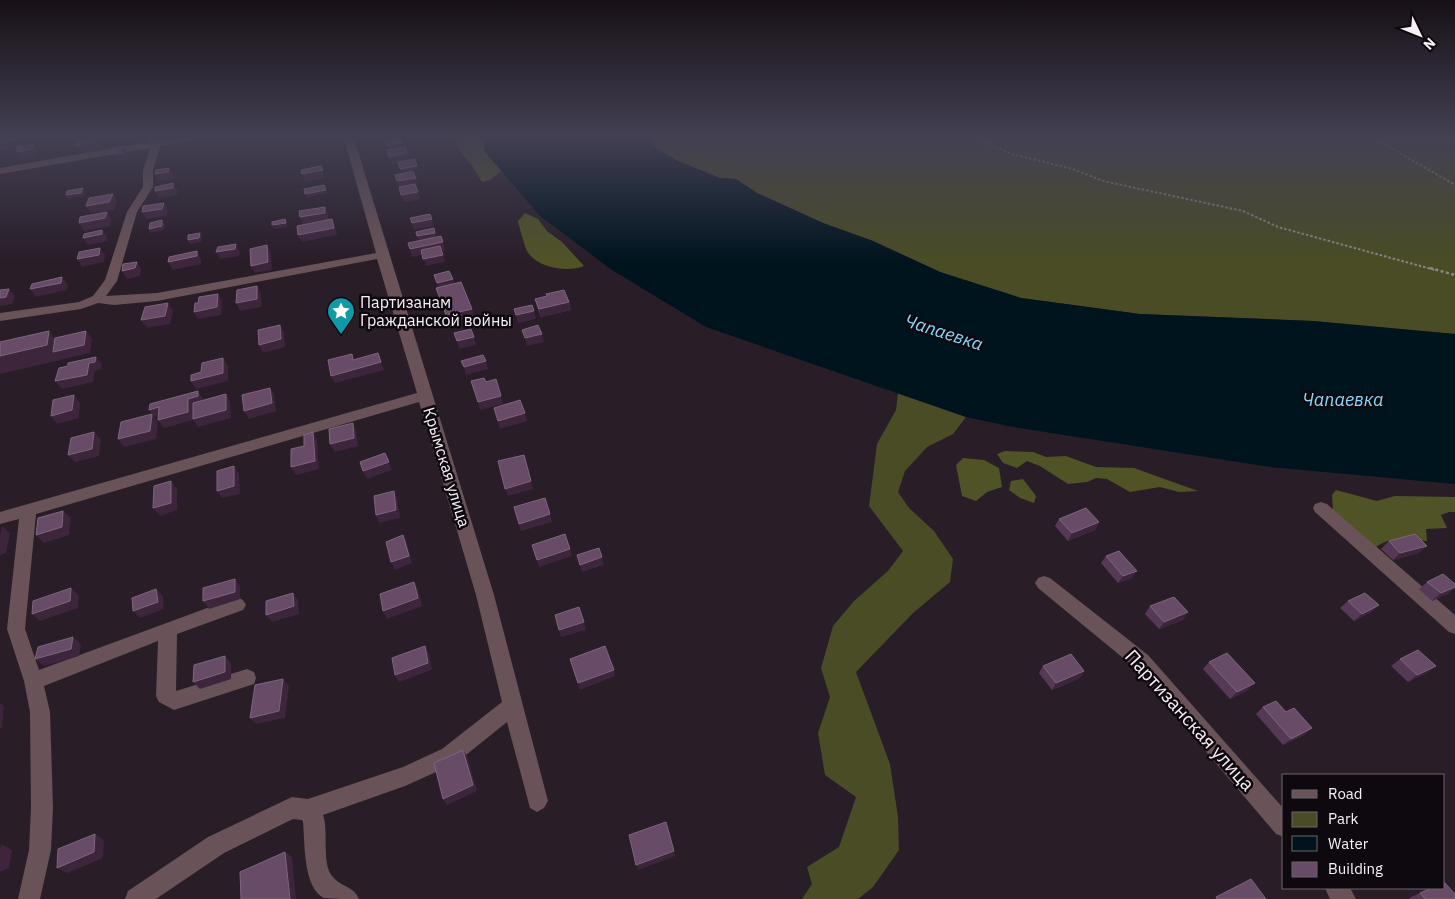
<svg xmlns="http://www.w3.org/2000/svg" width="1455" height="899" viewBox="0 0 1455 899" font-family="'IBM Plex Sans',sans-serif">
<rect width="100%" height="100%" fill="#291d28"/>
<g fill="#494c25">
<path d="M648,135H1455V334L1313,321L1139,314L1021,298L940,272L873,241L823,223L757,193L736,179L720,178L678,161L657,149Z"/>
<path d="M898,393L966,417L953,434L927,447L905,471L898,492L909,508L934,531L953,559L950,582L913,613L856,672L890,764L898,817L899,850L873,887L858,899H802L812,884L807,867L839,847L856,797L825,775L818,733L830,697L821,668L833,626L854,601L888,571L903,551L869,506L877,444L896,410Z"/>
</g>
<g fill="#505326">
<path d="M455,135H483L486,152L502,171L490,180L482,182L471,164L459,150Z"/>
<path d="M525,213L538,219L547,231L562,242L584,266C569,273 536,268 527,251C525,247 519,226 518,221Z"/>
<path d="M1005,451L1033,452L1046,457L1066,456L1096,467L1134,468L1198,491L1179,492L1160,487L1130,492L1107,479L1096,478L1087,482L1068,484L1040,466L1027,461L1017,468L1003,463L997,454Z"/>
<path d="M963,458L984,460L999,468L1002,487L987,492L976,501L962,496L956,465Z"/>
<path d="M1023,479L1036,496L1034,503L1020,498L1009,490L1011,481Z"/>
<path d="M1336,490L1377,501L1395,496L1455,497V512H1449L1441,515L1447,528L1426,529L1427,541C1407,539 1390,535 1373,549L1333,511L1332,495Z"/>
</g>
<path fill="#00141e" d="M483,135H648L657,149L678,161L720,178L736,179L757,193L823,223L873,241L940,272L1021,298L1140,314L1313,321L1455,334V484L1270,467L1013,427L966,417L706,327L612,270L540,216L485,152Z"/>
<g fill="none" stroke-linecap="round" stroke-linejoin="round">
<g stroke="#8e838d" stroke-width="2" stroke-dasharray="2.5 2" stroke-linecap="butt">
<path d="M966,135L1012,154L1073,169L1103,181L1243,211L1278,227L1435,270"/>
<path d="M1370,135L1377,140L1455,141"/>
<path d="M1377,140L1455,185"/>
</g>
<path stroke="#8e838d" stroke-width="2.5" stroke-dasharray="3 2.5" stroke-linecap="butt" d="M1430,268L1455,275"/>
<g fill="#695358" fill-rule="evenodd">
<path d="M149,135H157V141L190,135H211L206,138L160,146L153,171V187L137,212L117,281L106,296L157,293L376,253L343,135H353L494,595L548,801L544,808L537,812L530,808L507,722L456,763L405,786L323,815C329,831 321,865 333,877C341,887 354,886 359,899C349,899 334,899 324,898C303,888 305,843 303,822L302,820L293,819L224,853L156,899H125L128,891L208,837L292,797L308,799L403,767L442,749L502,702L476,595L419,402L36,514L25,629L39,670L237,597L243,600L246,605L243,610L177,634L176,691L247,669L254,672L256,678L254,684L174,710L159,702L156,696L158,641L44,686L50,712L53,808L51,850L40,899H18L29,850L31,808L30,712L24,681L7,629L19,519L0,524V512L417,393L377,259L157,301L114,305L98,303L81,309L0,321V313L79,302L93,296L105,280L127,212L143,187V171L150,148L0,174V168L147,142Z"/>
<path d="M1321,502L1327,504L1455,615V634L1449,632L1315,512L1313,508L1315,504Z"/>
<path d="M1044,576L1050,578L1148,655L1284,809V837L1276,834L1134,667L1038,588L1035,583L1038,578Z"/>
<path d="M1325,888H1350L1356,899H1330Z"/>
</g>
</g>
<g fill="#563955">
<path d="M535,299L569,302L571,310L541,317L537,307Z"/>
<path d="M1059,519L1099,522L1095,530L1068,541L1055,526Z"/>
<path d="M1389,541L1419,553L1393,560L1381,549Z"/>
<path d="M1106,556L1132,578L1118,583L1101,563Z"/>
<path d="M1427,582L1449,593L1432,601L1419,589Z"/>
<path d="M1348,601L1379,605L1371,612L1354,621L1340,608Z"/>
<path d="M1150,606L1183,620L1159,629L1145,614Z"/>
<path d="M1400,659L1436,666L1426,673L1408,682L1391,666Z"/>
<path d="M1209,662L1248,690L1230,699L1203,669Z"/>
<path d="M1043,666L1084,671L1080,678L1052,690L1039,673Z"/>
<path d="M1263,707L1286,712L1312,728L1304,735L1283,745L1256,714Z"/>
<path d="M1431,888L1455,899H1410L1409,898Z"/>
</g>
<g fill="#3d253c">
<path d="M17,135L22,142L20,147L0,151V143Z"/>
<path d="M218,135H221L222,138V145L207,148L203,140Z"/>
<path d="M382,135H403L404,136L384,140Z"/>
<path d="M97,138L101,145L100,149L80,153L75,145Z"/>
<path d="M403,143L405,150L389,153L387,146Z"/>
<path d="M33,144L37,151V156L21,159L17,152Z"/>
<path d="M123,146L127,153L126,160L116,161L112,154Z"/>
<path d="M407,153L409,161L392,164L389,157Z"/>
<path d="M321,166L325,178L305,182L302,174Z"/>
<path d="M417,166L418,169L401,172L400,169Z"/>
<path d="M169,168L173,176L172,180L159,181L155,174Z"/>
<path d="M416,178L418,185L400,189L397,181Z"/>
<path d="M173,183L177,190V195L159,198L155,191Z"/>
<path d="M83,188L85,192L84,196L68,199L66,195Z"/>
<path d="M326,190L327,193L307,198L305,194Z"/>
<path d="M418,192L420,199L404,202L401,195Z"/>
<path d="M113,194L117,202L114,210L90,213L86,206Z"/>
<path d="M164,203L168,211L167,216L146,219L142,212Z"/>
<path d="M325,207L328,214V220L303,225L300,217Z"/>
<path d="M107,212L111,219L110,226L84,231L79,223Z"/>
<path d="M285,219L287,223V227L274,229L272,225Z"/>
<path d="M332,219L335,227L337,235L302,242L298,235Z"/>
<path d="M432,219L434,226L414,230L412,223Z"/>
<path d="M162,220L165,224L164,230L151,233L149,229Z"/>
<path d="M102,230L107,237V241L88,245L83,238Z"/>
<path d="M200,233L202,236L201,242L190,244L188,240Z"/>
<path d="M435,233L437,240L420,244L417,236Z"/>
<path d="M443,242L445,250L412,257L410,249Z"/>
<path d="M236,244L240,252L239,256L220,259L216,252Z"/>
<path d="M267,245L271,253L272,270L255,273L251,266Z"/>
<path d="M100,248L105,255L104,262L82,267L77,259Z"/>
<path d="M197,251L201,259V264L173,270L168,262Z"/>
<path d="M443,255L445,262L426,266L423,259Z"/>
<path d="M137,262L141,269L140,276L127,279L122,271Z"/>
<path d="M62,277L68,285L67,290L36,297L30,289Z"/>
<path d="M453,279L455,286L439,290L437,283Z"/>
<path d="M257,286L261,294V307L240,311L236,303Z"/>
<path d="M9,289L15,296L12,304L1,306H0V298Z"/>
<path d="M218,294L222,301L221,315L198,319L194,312Z"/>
<path d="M569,302L571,310L541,317L539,309Z"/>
<path d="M168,303L173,311L170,324L147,328L141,320Z"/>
<path d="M472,309L474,316L448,323L446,315Z"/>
<path d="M534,311L536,319L518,323L516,315Z"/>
<path d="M280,325L284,332L285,347L263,353L259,345Z"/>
<path d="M49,331L61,346L86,331L92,339L90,353L0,374V356Z"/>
<path d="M542,334L544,342L527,346L525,338Z"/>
<path d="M474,337L476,345L459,349L457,341Z"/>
<path d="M378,353L384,370L335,383L331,376Z"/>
<path d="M96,357L102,365L101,369L95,371L93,382L62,389L55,381Z"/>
<path d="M223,358L228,366V381L196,389L191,381Z"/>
<path d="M486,361L488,369L466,375L464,367Z"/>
<path d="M270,388L274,395L276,411L249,419L244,411Z"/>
<path d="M198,391L203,399V404L193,407V420L164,428L158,420Z"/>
<path d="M226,394L230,402L231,418L198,427L193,419Z"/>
<path d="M74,395L80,403L79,418L57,424L51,416Z"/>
<path d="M501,396L503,404L480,410L478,402Z"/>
<path d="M159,407L164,415L155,417L149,410Z"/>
<path d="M525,413L527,421L500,429L498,421Z"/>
<path d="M152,414L158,422L156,439L124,447L118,439Z"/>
<path d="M353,423L356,431L358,446L335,452L330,444Z"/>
<path d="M94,432L101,440L99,456L75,462L68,455Z"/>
<path d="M313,432L317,440L319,469L296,475L291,467Z"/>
<path d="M385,453L392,470L367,479L363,471Z"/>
<path d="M234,466L239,474L240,494L222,498L217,491Z"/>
<path d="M171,481L177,489V510L160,516L153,508Z"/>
<path d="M531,481L533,489L508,496L505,489Z"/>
<path d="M394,491L397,498L400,518L379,523L376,515Z"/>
<path d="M63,511L71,518L69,535L44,543L36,535Z"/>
<path d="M550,514L552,522L521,531L519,524Z"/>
<path d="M1099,522L1095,530L1068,541L1072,533Z"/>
<path d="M2,526L10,533L6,553L0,555V535Z"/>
<path d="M403,535L407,543L412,563L395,570L391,562Z"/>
<path d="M1427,546L1419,553L1393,560L1400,553Z"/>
<path d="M570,549L572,556L539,567L537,560Z"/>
<path d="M602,557L604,565L582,572L580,565Z"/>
<path d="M1137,571L1132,578L1118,583L1123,576Z"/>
<path d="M235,579L240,586V599L209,609L203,601Z"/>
<path d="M414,582L418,589L422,606L387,619L383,611Z"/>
<path d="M1455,587V588L1449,593L1432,601L1441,593Z"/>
<path d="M71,588L79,596L78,608L40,621L32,614Z"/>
<path d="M156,589L163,596L164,609L140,618L133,611Z"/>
<path d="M293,593L298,600L299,614L272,622L266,615Z"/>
<path d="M1379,605L1371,612L1354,621L1362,614Z"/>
<path d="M1188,612L1183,620L1159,629L1164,622Z"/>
<path d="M584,622L586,630L561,637L559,630Z"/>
<path d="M73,637L81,644L79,656L44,666L35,659Z"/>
<path d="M425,646L429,654L432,670L399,682L395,675Z"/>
<path d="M225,656L231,663V679L200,689L193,682Z"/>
<path d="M1436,666L1426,673L1408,682L1417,675Z"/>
<path d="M614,670L615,676L580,690L578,683Z"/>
<path d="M1084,671L1080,678L1052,690L1056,683Z"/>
<path d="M283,679L289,686L285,718L256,724L250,718Z"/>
<path d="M1255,683L1248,690L1230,699L1237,692Z"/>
<path d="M0,703L4,706L2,728H0Z"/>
<path d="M1312,728L1304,735L1283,745L1291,739Z"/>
<path d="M463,750L467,756L477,791L447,805L443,799Z"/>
<path d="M95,834L104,840L103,858L67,873L57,868Z"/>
<path d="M1,844L12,850L9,868L0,872V851Z"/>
<path d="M674,851L675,856L638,870L636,865Z"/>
<path d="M285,852L292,857L296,899H290Z"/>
</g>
<g fill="#684c67" stroke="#7e667d">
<path d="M17,135L16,140L0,143V138Z"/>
<path d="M204,135H218V138L203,140Z"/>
<path d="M400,136L403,143L387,146L384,140Z"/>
<path d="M97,138L96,142L75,145L76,141Z"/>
<path d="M33,144L32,149L17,152V147Z"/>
<path d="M123,146L122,153L112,154L113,148Z"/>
<path d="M405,147L407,153L389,157L387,150Z"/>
<path d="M415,159L417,166L400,169L398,162Z"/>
<path d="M321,166L323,170L302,174L301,170Z"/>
<path d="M169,168L168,172L155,174L156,170Z"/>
<path d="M413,171L416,178L397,181L395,175Z"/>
<path d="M173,183V188L155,191V187Z"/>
<path d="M415,184L418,192L401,195L399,187Z"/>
<path d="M324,185L326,190L305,194L304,189Z"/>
<path d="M83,188L81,193L66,195L67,191Z"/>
<path d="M113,194L109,202L86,206L89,198Z"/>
<path d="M164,203L162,209L142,212L143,206Z"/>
<path d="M325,207V213L300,217L299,211Z"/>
<path d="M107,212L105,218L79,223L80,217Z"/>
<path d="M430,214L432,219L412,223L410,218Z"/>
<path d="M285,219L286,223L272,225V222Z"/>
<path d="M332,219L334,228L298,235L297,226Z"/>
<path d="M162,220V226L149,229L150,223Z"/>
<path d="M434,228L435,233L417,236L416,232Z"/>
<path d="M102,230V234L83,238L84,234Z"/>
<path d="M200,233L199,238L188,240V235Z"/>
<path d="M441,236L443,242L410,249L408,243Z"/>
<path d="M236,244L235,249L216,252L218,247Z"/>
<path d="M267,245L268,262L251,266L250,249Z"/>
<path d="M440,246L443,255L423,259L421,250Z"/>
<path d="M100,248L99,255L77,259L79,252Z"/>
<path d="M197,251V256L168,262L169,257Z"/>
<path d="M137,262L135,268L122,271L123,264Z"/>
<path d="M449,271L453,279L437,283L434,275Z"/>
<path d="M62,277L61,283L30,289L32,284Z"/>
<path d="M461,282L472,309L446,315L436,288Z"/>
<path d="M257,286V299L236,303L237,290Z"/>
<path d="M9,289L6,297L0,298V290Z"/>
<path d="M564,290L569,302L539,309L535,299L547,296L546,294Z"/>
<path d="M218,294L217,307L194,312L195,303H198L199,297Z"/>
<path d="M168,303L165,316L141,320L145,307Z"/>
<path d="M532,305L534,311L516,315L514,309Z"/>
<path d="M280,325L281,339L259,345L258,330Z"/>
<path d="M538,325L542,334L525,338L522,330Z"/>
<path d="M471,329L474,337L457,341L454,333Z"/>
<path d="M49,331L47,345L0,356V342Z"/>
<path d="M86,331L84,345L53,352L55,338Z"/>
<path d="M378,353L381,362L331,376L328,360L352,354L353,360Z"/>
<path d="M483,355L486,361L464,367L461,361Z"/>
<path d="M96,357L95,362L89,363L87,375L55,381L59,368L68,366V363Z"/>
<path d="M223,358V373L191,381V375L201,372L202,363Z"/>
<path d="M484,378L486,382L496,379L501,396L478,402L471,381Z"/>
<path d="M270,388L272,403L244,411L242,395Z"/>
<path d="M198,391V396L188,399V412L158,420L159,407L149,410L150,404Z"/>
<path d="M226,394V410L193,419V403Z"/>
<path d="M74,395L72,410L51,416L53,400Z"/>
<path d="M520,400L525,413L498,421L494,408Z"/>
<path d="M152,414L150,431L118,439L121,422Z"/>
<path d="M353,423L354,438L330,444L329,429Z"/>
<path d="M94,432L92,449L68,455L71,438Z"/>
<path d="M313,432L315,461L291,467V449L304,446V435Z"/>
<path d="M385,453L389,462L363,471L360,462Z"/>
<path d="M524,455L531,481L505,489L498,461Z"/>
<path d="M234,466V486L217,491V471Z"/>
<path d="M171,481V503L153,508L154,486Z"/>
<path d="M394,491L396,510L376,515L374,496Z"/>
<path d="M545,498L550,514L519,524L514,507Z"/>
<path d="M1086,508L1099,522L1072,533L1059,519Z"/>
<path d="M63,511L62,527L36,535L38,518Z"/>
<path d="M565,534L570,549L537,560L532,545Z"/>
<path d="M1415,534L1427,546L1400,553L1389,541Z"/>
<path d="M403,535L409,556L391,562L386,542Z"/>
<path d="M599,548L602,557L580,565L577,555Z"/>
<path d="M1119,551L1137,571L1123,576L1106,556Z"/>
<path d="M1443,574L1455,584V587L1441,593L1427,582Z"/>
<path d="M235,579V592L203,601V588Z"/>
<path d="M414,582L418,598L383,611L380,594Z"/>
<path d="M71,588L70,601L32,614L33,601Z"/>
<path d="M156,589L158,602L133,611L132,598Z"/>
<path d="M293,593L294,606L266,615V601Z"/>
<path d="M1365,593L1379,605L1362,614L1348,601Z"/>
<path d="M1174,597L1188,612L1164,622L1150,606Z"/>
<path d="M579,607L584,622L559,630L555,615Z"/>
<path d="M73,637L71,649L35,659L38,647Z"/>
<path d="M425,646L428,663L395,675L392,658Z"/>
<path d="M605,646L614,670L578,683L570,659Z"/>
<path d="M1418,650L1436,666L1417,675L1400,659Z"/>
<path d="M1227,653L1255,683L1237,692L1209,662Z"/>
<path d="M1071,654L1084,671L1056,683L1043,666Z"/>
<path d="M225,656V672L193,682L194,665Z"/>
<path d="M283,679L279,711L250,718L255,685Z"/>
<path d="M1276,701L1286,712L1294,708L1312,728L1291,739L1263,707Z"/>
<path d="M463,750L473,785L443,799L434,763Z"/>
<path d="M666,822L674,851L636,865L629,835Z"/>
<path d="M95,834L94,852L57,868L58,849Z"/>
<path d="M285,852L290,899H241L240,872Z"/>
<path d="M1251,879L1266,899H1217L1216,897Z"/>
<path d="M1444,882L1455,894V899H1425L1420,893L1432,888H1444Z"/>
</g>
<linearGradient id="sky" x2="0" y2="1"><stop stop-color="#171016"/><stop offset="0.52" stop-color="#434053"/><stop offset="1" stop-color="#434053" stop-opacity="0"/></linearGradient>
<rect width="1455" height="261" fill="url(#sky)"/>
<defs>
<g id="sight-pin" transform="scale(1.4375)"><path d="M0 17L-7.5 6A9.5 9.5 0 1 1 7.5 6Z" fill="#0f9aa8" stroke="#0e090e"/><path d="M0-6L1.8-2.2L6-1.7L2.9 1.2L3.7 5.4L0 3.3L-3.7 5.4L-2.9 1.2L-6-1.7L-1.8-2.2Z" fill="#fff"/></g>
</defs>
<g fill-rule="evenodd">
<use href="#sight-pin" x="341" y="311"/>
</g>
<g text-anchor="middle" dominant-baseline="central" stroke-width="5" stroke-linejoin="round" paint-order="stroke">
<g font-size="16" fill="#f8eff7" stroke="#0e090e" text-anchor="start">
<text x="360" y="302">Партизанам<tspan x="360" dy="18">Гражданской войны</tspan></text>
</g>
<g font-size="16" fill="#f8eff7" stroke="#0e090e">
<text transform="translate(447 467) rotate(73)">Крымская улица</text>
</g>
<g font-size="18" font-style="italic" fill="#87d9fe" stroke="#0e090e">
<text transform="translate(944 332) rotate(18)">Чапаевка</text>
<text x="1343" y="399">Чапаевка</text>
</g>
<g font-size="19" fill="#f8eff7" stroke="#0e090e">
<text transform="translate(1190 720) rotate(48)">Партизанская улица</text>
</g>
</g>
<rect x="1282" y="774" width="162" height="115" fill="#0e090e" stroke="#6c656b"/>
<rect x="1292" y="790" width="25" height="8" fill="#695358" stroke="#6c656b"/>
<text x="1328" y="799" font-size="15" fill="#f8eff7">Road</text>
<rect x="1292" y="812" width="25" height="15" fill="#494c25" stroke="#6c656b"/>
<text x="1328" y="824" font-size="15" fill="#f8eff7">Park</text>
<rect x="1292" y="836" width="25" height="15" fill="#00141e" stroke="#6c656b"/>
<text x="1328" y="849" font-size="15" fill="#f8eff7">Water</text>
<rect x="1292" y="862" width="25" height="15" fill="#684c67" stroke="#6c656b"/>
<text x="1328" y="874" font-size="15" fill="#f8eff7">Building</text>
<g transform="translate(1420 35) rotate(133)" stroke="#0e090e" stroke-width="4" paint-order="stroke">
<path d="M0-4L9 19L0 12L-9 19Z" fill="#f8eff7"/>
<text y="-8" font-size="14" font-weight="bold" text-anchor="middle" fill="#f8eff7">N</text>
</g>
</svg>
